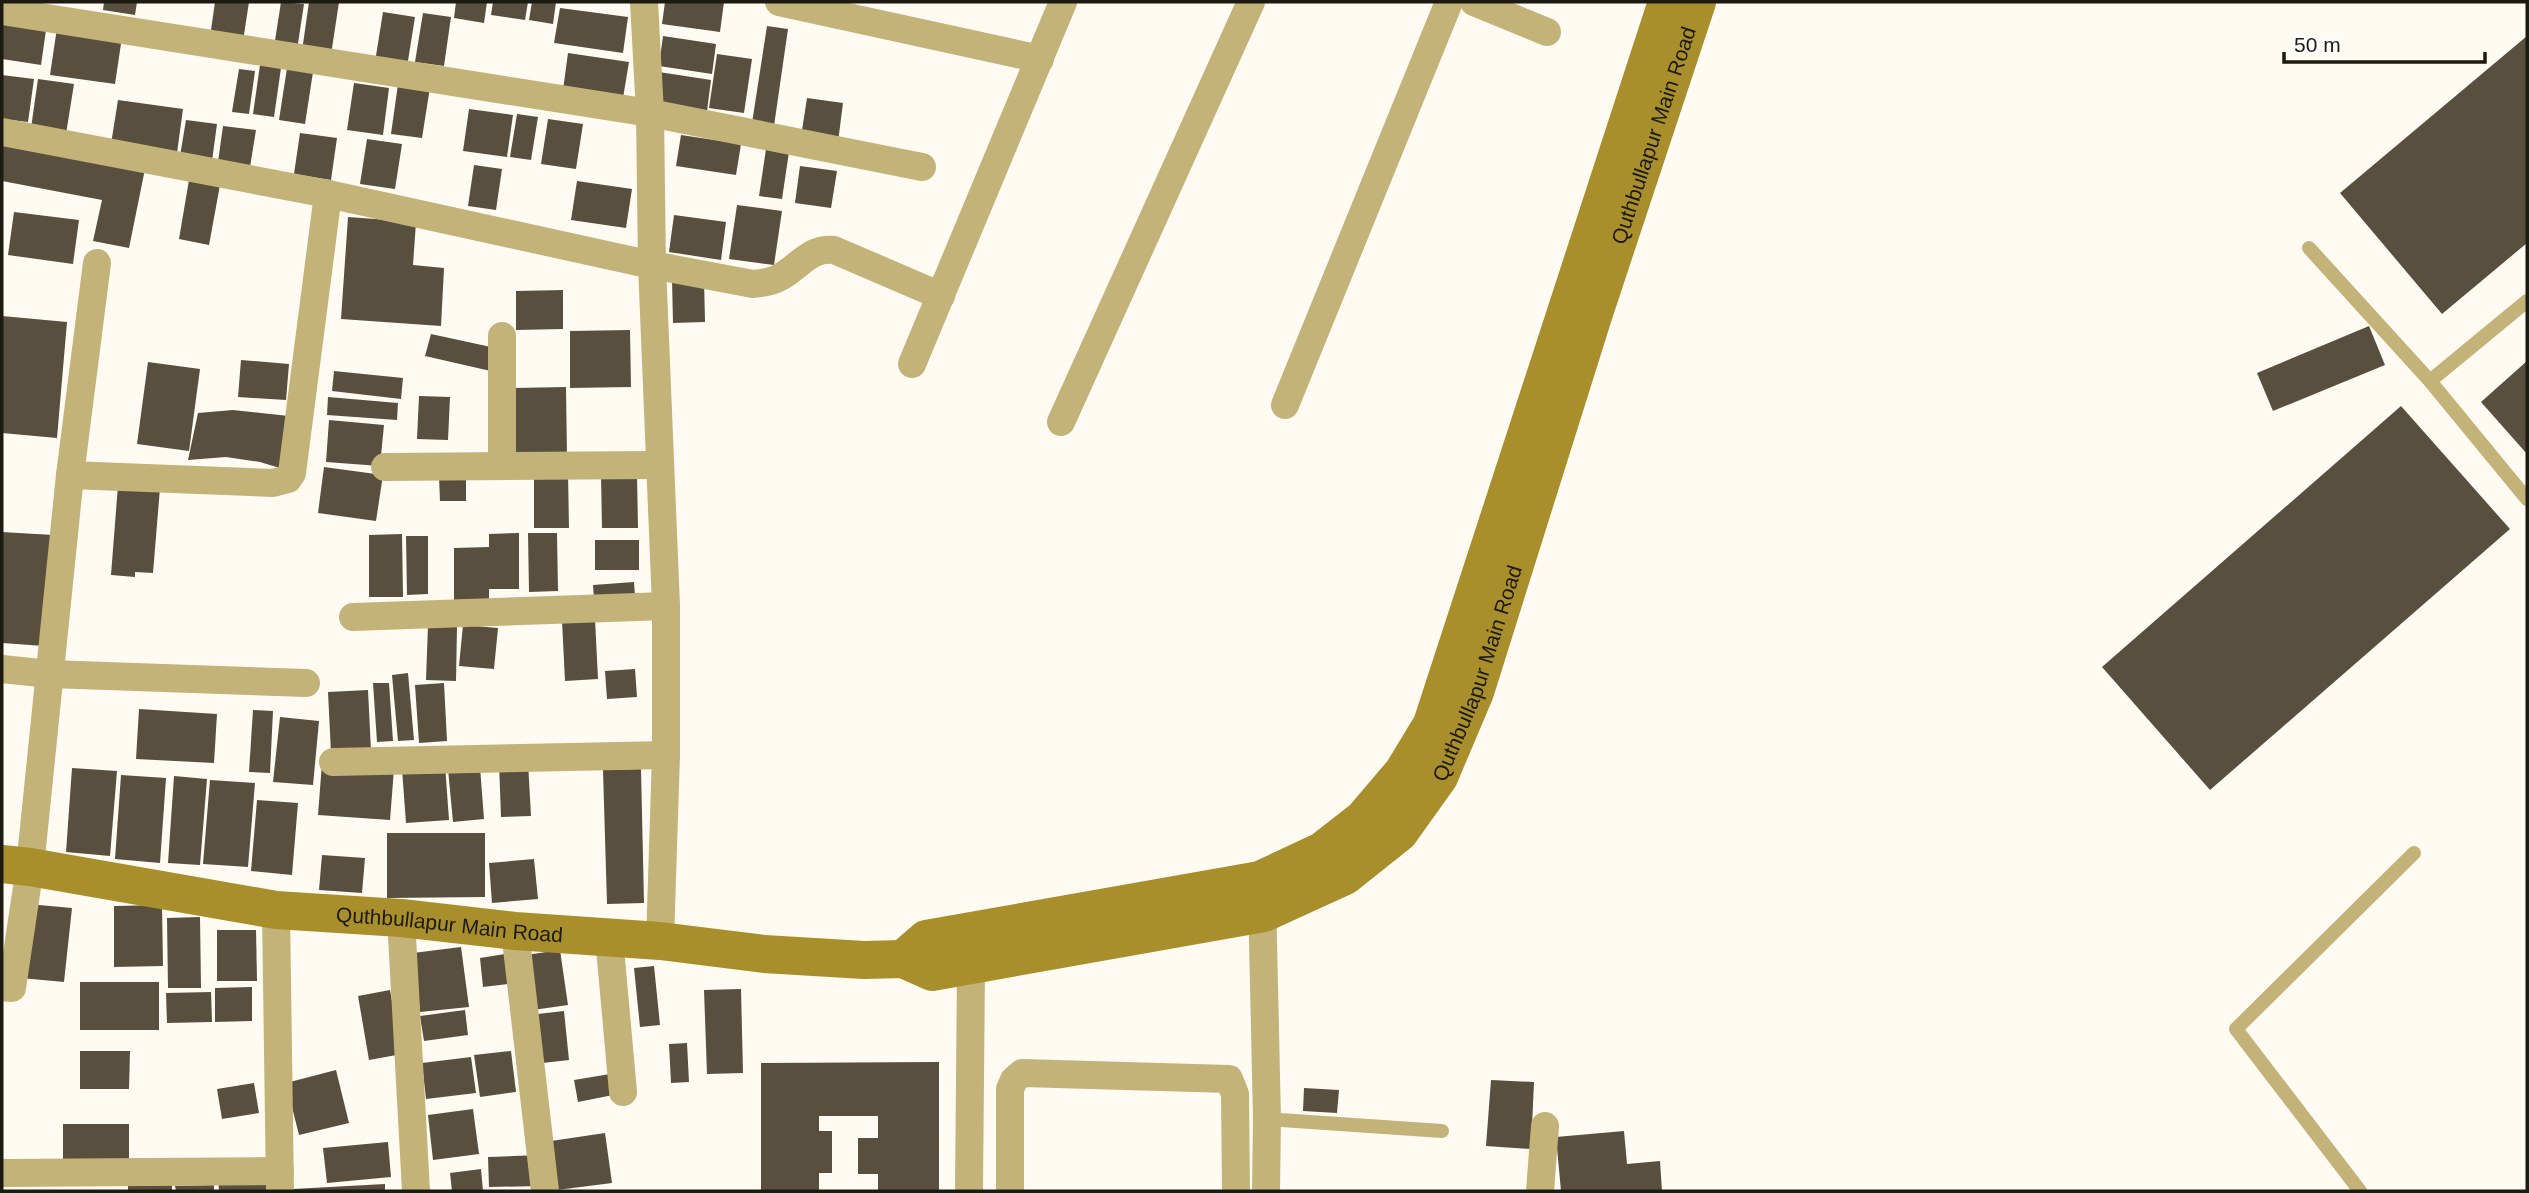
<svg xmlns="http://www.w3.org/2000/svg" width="2529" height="1193" viewBox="0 0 2529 1193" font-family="Arial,sans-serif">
<rect width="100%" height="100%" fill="#fffbf3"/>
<g fill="#584f3e">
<path d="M104,2H137L135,15L103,10Z"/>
<path d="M215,2H249L243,41L210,37Z"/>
<path d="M281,2L304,4L297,50L274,47Z"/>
<path d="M309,2H339L331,55L302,51Z"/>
<path d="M456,2H487L484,23L454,18Z"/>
<path d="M493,2H528L525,20L491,15Z"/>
<path d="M532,2H556L553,24L529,20Z"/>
<path d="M665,2H724L720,32L662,24Z"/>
<path d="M560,8L628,17L623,53L554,43Z"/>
<path d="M383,12L415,17L407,67L375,62Z"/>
<path d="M423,13L451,17L444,66L415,62Z"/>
<path d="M2,17L47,23L41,65L2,59Z"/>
<path d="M767,26L788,29L774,126L752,123Z"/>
<path d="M57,28L122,37L115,84L50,75Z"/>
<path d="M663,36L716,44L712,74L659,66Z"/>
<path d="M2527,36V243L2442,314L2340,193Z"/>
<path d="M568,53L629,62L623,98L563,90Z"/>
<path d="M717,54L752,59L744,113L709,108Z"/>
<path d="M260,65L281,68L274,117L253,114Z"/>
<path d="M287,68L313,72L305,124L279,120Z"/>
<path d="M239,69L255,71L249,114L232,112Z"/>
<path d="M659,72L711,80L707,111L655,104Z"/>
<path d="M2,75L34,79L28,122L2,119Z"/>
<path d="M399,77L431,81L422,138L391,134Z"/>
<path d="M38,79L74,84L66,134L31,128Z"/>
<path d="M354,83L389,88L383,135L347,130Z"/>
<path d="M807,98L843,103L838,142L801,137Z"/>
<path d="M118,100L183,109L177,153L111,144Z"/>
<path d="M469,109L513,115L507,157L463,151Z"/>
<path d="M517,114L538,117L531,160L510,157Z"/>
<path d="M548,119L583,124L576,169L541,164Z"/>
<path d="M186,120L217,124L212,161L180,156Z"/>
<path d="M223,126L256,130L250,167L218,162Z"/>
<path d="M300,133L337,138L331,180L294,174Z"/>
<path d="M681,135L741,144L736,175L676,166Z"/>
<path d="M367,139L402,144L395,189L360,184Z"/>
<path d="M2,141L145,169L129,248L93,241L102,200L2,181Z"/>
<path d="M766,149L789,152L782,199L759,196Z"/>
<path d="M474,165L502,169L496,210L468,206Z"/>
<path d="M800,166L837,171L831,208L795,203Z"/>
<path d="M189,180L220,185L209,245L179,239Z"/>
<path d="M577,181L632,189L626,228L571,220Z"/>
<path d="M737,205L782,211L774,265L729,259Z"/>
<path d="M14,212L79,220L73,264L8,255Z"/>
<path d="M674,215L726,222L721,260L669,252Z"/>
<path d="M348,217L416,222L413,265L444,268L441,326L341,319Z"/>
<path d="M672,279H704L705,322L673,323Z"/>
<path d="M563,290V329L516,330V291Z"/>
<path d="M2,316L67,322L57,438L2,433Z"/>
<path d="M2369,326L2385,365L2273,411L2257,373Z"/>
<path d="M630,330L631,387L570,388V331Z"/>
<path d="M431,334L500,349L495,372L425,356Z"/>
<path d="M241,360L289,364L286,400L238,397Z"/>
<path d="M2527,361V454L2481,402Z"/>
<path d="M148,362L200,369L189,451L137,444Z"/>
<path d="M334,371L403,378L401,399L332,391Z"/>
<path d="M566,387L567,458L514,459L513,388Z"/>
<path d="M419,396L450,397L448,440L417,439Z"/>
<path d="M328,397L398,403L397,420L327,415Z"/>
<path d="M2401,406L2510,529L2210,790L2102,667Z"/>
<path d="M233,410L289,416L283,469L260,462L226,457L188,460L198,413Z"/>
<path d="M329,420L384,425L380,466L326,462Z"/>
<path d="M324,467L383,475L376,521L318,513Z"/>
<path d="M568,473L569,528H534V474Z"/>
<path d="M601,474H637L638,528H602Z"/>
<path d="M439,477H466V501H440Z"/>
<path d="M118,485L160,488L153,573L135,572V577L111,575Z"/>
<path d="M2,532L53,535L44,646L2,643Z"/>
<path d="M519,533V589H489V599L454,600V548L489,547V534Z"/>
<path d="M528,533H557L558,591L529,592Z"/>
<path d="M402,534L403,597H369V535Z"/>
<path d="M406,536H428V594L407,595Z"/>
<rect x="595" y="540" width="44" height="30"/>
<path d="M634,582L635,596L594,599L593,585Z"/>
<path d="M595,619L598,679L565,681L562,621Z"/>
<path d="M428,625L457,626L456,681L426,680Z"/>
<path d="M463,625L498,628L494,669L459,666Z"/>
<path d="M635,669L637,697L607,699L605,671Z"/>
<path d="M408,673L414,740L398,741L392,675Z"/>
<path d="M373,683H389L393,741L377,742Z"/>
<path d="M444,683L447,741L419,743L415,685Z"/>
<path d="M368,690L371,751L331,753L328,692Z"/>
<path d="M139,709L217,714L214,763L136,759Z"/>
<path d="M253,710L273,711L270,773L249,772Z"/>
<path d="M280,717L319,721L313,785L273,782Z"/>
<path d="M528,762L531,816L501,817L499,763Z"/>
<path d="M322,763L394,769L390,820L318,815Z"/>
<path d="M445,765L449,820L406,823L402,769Z"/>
<path d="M480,767L484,819L453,822L448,769Z"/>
<path d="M72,768L117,771L110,856L66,852Z"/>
<path d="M641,769L644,903L607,904L603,770Z"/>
<path d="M121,775L166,778L160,863L115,859Z"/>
<path d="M174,776L207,779L200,865L168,863Z"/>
<path d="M210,780L255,783L248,867L203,864Z"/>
<path d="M257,800L298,803L292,875L251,871Z"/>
<path d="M387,833H485V897L387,898Z"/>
<path d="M322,855L365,858L362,893L319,890Z"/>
<path d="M534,859L538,899L492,903L489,863Z"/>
<path d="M28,904L72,908L64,982L21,978Z"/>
<path d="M162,905L163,966L114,967V906Z"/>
<path d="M200,917L201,988H168L167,918Z"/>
<path d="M217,930H256L257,981H217Z"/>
<path d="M461,947L469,1007L420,1012L413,953Z"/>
<path d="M560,950L568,1005L533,1010L526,955Z"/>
<path d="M505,954L508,984L483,987L480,958Z"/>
<path d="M654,966L660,1025L640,1027L634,968Z"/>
<rect x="80" y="982" width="79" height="48"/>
<path d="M252,987V1021L215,1022V988Z"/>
<path d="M741,989L743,1073L707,1074L704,990Z"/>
<path d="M390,990L402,1054L369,1060L358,996Z"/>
<path d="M211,992L212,1022L167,1023L166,993Z"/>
<path d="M465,1010L468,1035L424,1041L420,1016Z"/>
<path d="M564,1011L569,1060L534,1064L529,1015Z"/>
<path d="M687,1043L689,1082L671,1083L669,1044Z"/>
<path d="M80,1051H130L129,1089H80Z"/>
<path d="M511,1051L516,1092L480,1097L474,1055Z"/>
<path d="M471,1057L476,1093L426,1099L422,1063Z"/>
<path d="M939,1062V1191H878V1174H858V1138H878V1116H819V1131H832V1173H819V1191H761V1063Z"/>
<path d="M336,1070L349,1123L299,1135L286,1083Z"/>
<path d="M610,1074L613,1095L578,1102L574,1080Z"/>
<path d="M1491,1080L1534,1082L1531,1149L1486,1146Z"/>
<path d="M254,1083L259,1113L222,1119L217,1089Z"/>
<path d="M1304,1088L1339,1090L1337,1113L1303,1111Z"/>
<path d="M473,1109L479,1154L433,1160L428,1115Z"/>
<rect x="63" y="1124" width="66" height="43"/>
<path d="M1624,1131L1627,1164L1660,1161L1662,1191H1561L1556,1137Z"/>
<path d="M605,1133L612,1183L557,1190L551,1141Z"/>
<path d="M388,1142L391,1177L327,1183L323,1148Z"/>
<path d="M539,1155L540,1186L489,1187L488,1157Z"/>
<path d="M481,1169L483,1191H452L450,1173Z"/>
<path d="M269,1178V1191H219L218,1179Z"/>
<path d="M385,1184V1191H293V1189Z"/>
<path d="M172,1185V1191H128V1186Z"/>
<path d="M214,1185V1191H176L175,1186Z"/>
</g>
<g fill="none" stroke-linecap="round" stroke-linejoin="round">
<g stroke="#c4b379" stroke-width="14">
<path d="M2309,248L2430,381L2527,499"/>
<path d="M2430,381L2527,301"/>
<path d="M1267,1119L1442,1131"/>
<path d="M2360,1191L2236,1029L2414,853"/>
</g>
<g stroke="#c4b379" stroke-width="28">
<path d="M644,2L650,113L652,265L666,606V755L660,941"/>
<path d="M779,2L1040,59"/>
<path d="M1474,2L1547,32"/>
<path d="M2,11L650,113L922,167"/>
<path d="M2,132L328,194L652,265L753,284C762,283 772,282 780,277C799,267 810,247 834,250L941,296"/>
<path d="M502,336V465"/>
<path d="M912,364L1063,2"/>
<path d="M1285,405L1449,2"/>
<path d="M1061,422L1251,2"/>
<path d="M385,467L660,465"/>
<path d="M70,475L273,483L288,479L292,473L328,194"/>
<path d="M353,617L666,606"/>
<path d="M2,669L50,674L306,683"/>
<path d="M333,762L666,755"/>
<path d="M1262,896L1267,1119L1266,1191"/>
<path d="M276,910L280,1191"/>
<path d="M401,918L416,1191"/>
<path d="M515,931L545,1191"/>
<path d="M609,937L623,1092"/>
<path d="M2,987L12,988L30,867L70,475L97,263"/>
<path d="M2,1173L280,1171"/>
<path d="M969,1191L971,967"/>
<path d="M1010,1191V1089L1014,1080L1022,1073L1229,1079L1235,1094L1236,1191"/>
<path d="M1540,1191L1545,1126"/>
</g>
<g stroke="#a98f2b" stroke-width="38">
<path id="s1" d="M2,864L30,867L276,910L401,918L515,931L660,941L764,954L864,960L903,959L932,972L1264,913L1345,876L1399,833L1439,777L1475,692L1593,316L1697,2"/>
<path d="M903,959L926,939L1260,880L1322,851L1363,819L1403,772L1432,724L1667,2"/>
</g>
</g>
<g text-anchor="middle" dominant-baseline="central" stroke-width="7" stroke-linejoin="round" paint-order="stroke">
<g font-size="21" fill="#1d1a12" stroke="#fff">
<text stroke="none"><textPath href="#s1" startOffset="2180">Quthbullapur Main Road</textPath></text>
<text stroke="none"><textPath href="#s1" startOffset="1614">Quthbullapur Main Road</textPath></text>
<text stroke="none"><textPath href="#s1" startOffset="452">Quthbullapur Main Road</textPath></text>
</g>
</g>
<rect width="2529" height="1193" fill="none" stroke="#1d1a12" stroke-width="7"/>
<path d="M2284 52v10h201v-10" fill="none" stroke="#1d1a12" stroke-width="3.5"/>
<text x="2294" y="52" font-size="21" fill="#1d1a12" stroke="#ffffff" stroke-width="5" paint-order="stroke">50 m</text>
</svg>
